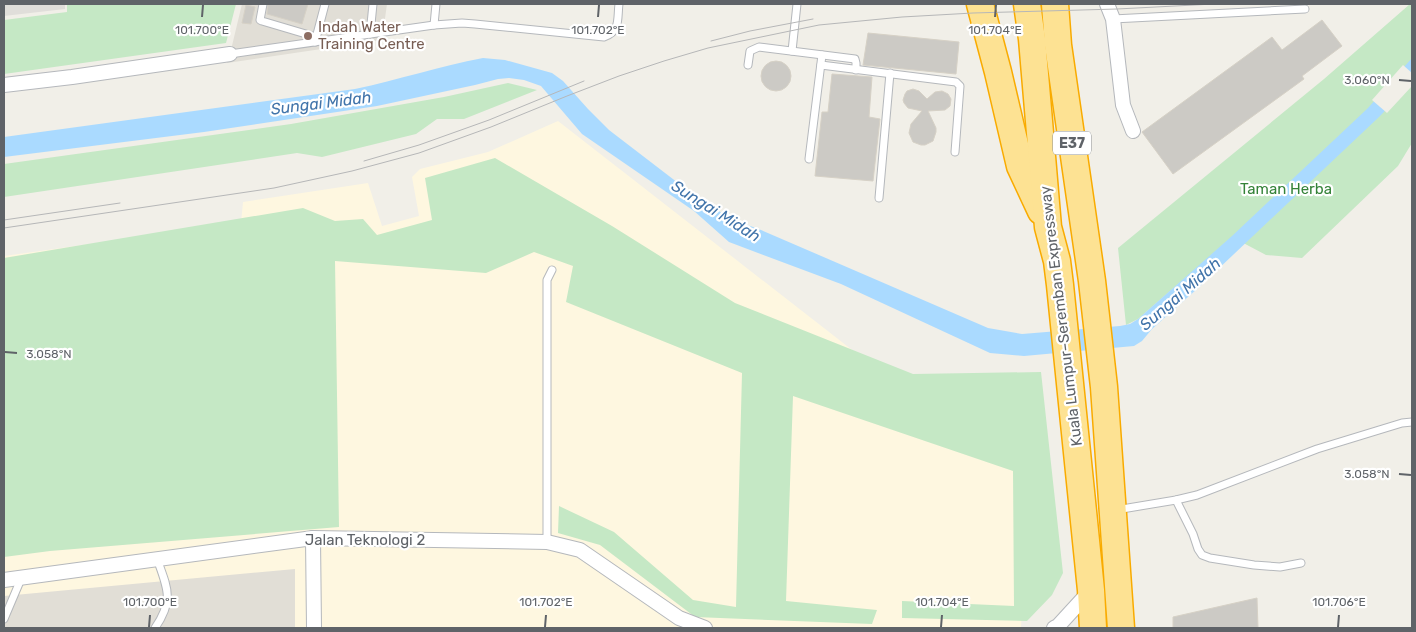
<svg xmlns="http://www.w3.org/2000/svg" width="1416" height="632" viewBox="0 0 1416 632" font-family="Rubik,sans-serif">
<rect width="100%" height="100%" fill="#f1efe8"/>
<path fill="#fef7e0" d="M558,121L915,399L1020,439L1022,606L1021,628H4V256L241,223L243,202L368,183L382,226L419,216L412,177L420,169L488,152Z"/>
<path fill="#e0deda" d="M4,4H65V9L4,16Z"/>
<g fill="#e1ded6">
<path d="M242,4H387L382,40L227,63L230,54Z"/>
<path d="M295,569V628H4V596Z"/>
</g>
<g fill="#c5e8c5">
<path d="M67,4H236L226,43L4,74V20L67,12Z"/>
<path d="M1410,4H1412V143L1398,166L1302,258L1266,255L1232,237L1138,319L1126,325L1118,248L1324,79Z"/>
<path d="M508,83L537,90L464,119H437L416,134L322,157L297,153L4,197V164L291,124L444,97Z"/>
<path d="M495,158L612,226L735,303L913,374L1041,372L1063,573L1052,595L1027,621L902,618V601L1014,606L1013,471L793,396L786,601L877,610L872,624L695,617L600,545L558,533L559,506L614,532L693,600L736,607L742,373L566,302L573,266L534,252L486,273L335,261L339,527L50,551L4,557V258L303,208L335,221L363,219L377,235L432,220L425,178Z"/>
</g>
<path fill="#aadaff" d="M483,58L505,60L552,73L563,81L588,109L609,130L682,186L729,218L761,230L988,328L1022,334L1120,326L1130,324L1138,319L1232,236L1368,108L1412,58V83L1379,117L1197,289L1152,329L1142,341L1134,346L1024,356L990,353L841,284L729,242L694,211L582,134L541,86L524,80L509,78L498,79L475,85L377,106L204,132L4,157V137L355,89C398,80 440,66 483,58Z"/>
<path fill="#f1efe8" d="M1403,65L1412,73V86L1387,113L1372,100Z"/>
<g fill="#cccac5" stroke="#d6d1c6">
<path d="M268,4H308L302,24L267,14Z"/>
<path d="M246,5L255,7L251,24L242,23Z"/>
<path d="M1322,20L1342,46L1302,76L1304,79L1173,174L1142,132L1272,37L1282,50Z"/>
<path d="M868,33L959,42L956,74L863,65Z"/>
<circle cx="776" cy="76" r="15"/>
<path d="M832,74L872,77L869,117L880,119L873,181L815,176L822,112H828Z"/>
<path d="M913,89L919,91L927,99L935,92L942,91L948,94L951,99L950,106L945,110L928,111L936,128V132L933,141L925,145H921L913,142L909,133L911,124L922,111L908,108L904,103L903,100L905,94L907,91Z"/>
<path d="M1257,598L1258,628H1173V617Z"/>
</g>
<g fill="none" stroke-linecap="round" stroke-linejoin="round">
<g stroke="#b5b8bc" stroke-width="9">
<g id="lane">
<path d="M263,4L260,20L262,21L316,37"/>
<path d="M1113,19L1305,9"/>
<path d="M434,25L436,4"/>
<path d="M370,34L373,4"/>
<path d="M315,42L325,4"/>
<path d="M792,51L797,4"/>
<path d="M230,54L434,25L462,23L475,24L604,37C621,31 617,19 619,4"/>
<path d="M748,65L750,51L759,47L855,59L856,63V70"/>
<path d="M821,65L956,82L960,86L955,152"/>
<path d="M809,159L822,55"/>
<path d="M879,198L890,73"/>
<path d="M1176,500L1193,534L1198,549L1202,555L1210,558L1254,565L1280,567L1301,563"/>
<path d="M1116,510L1176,500L1197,495L1317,449L1402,423L1412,422"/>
<path d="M547,542V280L552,270"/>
<path d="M4,619L21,579"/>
<path d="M155,628C174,600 168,589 157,559"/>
</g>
</g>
<g stroke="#b5b8bc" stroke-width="16">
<g id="street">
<path d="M1107,4L1113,19L1123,105L1133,131"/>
<path d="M4,85L72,77L230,54"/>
<path d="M313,538L314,628"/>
<path d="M4,580L313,538L547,542L580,550L679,618L705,628"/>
<path d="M1054,628L1058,626L1091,590"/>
</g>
</g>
<g stroke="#f9ab00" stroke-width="29">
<g id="highway">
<path d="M980,4L998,72L1020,166L1041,211"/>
<path d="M1027,4L1032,39L1048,227L1057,261L1060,285L1091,590L1093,628"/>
<path d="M1055,4L1058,45L1092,281L1104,387L1121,628"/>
</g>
</g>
<use href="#lane" stroke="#fff" stroke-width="7"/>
<use href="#street" stroke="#fff" stroke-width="14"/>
<use href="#highway" stroke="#fde293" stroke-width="26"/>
<g stroke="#b6b7b8" stroke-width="1">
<path d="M711,41L750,31L813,19"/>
<path d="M364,161L419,145L489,120L584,81"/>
<path d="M4,220L120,203"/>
<path d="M4,228L274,188L352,171L419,153L491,127L567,96L619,76L664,61L708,48L819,25L902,17L973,13L1117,9L1214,4"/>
</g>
</g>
<path fill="none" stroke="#5f6368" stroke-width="2" d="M202,17L203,5M598,17L599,5M995,17L996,5M1399,80L1411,81M5,352L17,353M1399,474L1411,475M149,627L150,615M545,627L546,615M941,627L942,615M1338,627L1339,615"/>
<circle fill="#8d6e63" stroke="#fff" stroke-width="2" cx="308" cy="36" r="5"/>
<g text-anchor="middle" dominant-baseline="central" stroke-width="4.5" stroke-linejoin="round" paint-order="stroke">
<rect fill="#fff" stroke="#8f9295" stroke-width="1" x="1053" y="131.5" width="38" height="23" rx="4"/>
<g font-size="14" font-weight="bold" fill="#5f6368">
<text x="1072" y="143">E37</text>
</g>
<g font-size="15" fill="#785e54" stroke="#fff" text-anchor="start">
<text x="318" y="27">Indah Water<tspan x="318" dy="17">Training Centre</tspan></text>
</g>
<g font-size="15" fill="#348238" stroke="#fff">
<text x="1286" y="189">Taman Herba</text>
</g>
<g font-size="15" fill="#5f6368" stroke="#fff">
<text transform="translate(1061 316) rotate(-97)">Kuala Lumpur–Seremban Expressway</text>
<text x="365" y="540">Jalan Teknologi 2</text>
</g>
<g font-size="16" font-style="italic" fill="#4174aa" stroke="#fff">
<text transform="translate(321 103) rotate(-7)">Sungai Midah</text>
<text transform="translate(716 211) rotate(32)">Sungai Midah</text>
<text transform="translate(1180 294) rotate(-41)">Sungai Midah</text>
</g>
</g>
<g font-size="12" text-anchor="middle" fill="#5f6368" stroke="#fff" stroke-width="4.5" stroke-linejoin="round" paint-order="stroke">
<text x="202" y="34">101.700°E</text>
<text x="598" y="34">101.702°E</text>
<text x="995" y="34">101.704°E</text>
<text x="1367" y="84">3.060°N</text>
<text x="49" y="358">3.058°N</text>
<text x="1367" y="478">3.058°N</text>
<text x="150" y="606">101.700°E</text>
<text x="546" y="606">101.702°E</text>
<text x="942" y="606">101.704°E</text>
<text x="1339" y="606">101.706°E</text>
</g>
<rect width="1416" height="632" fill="none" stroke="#5f6368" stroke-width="10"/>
</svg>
